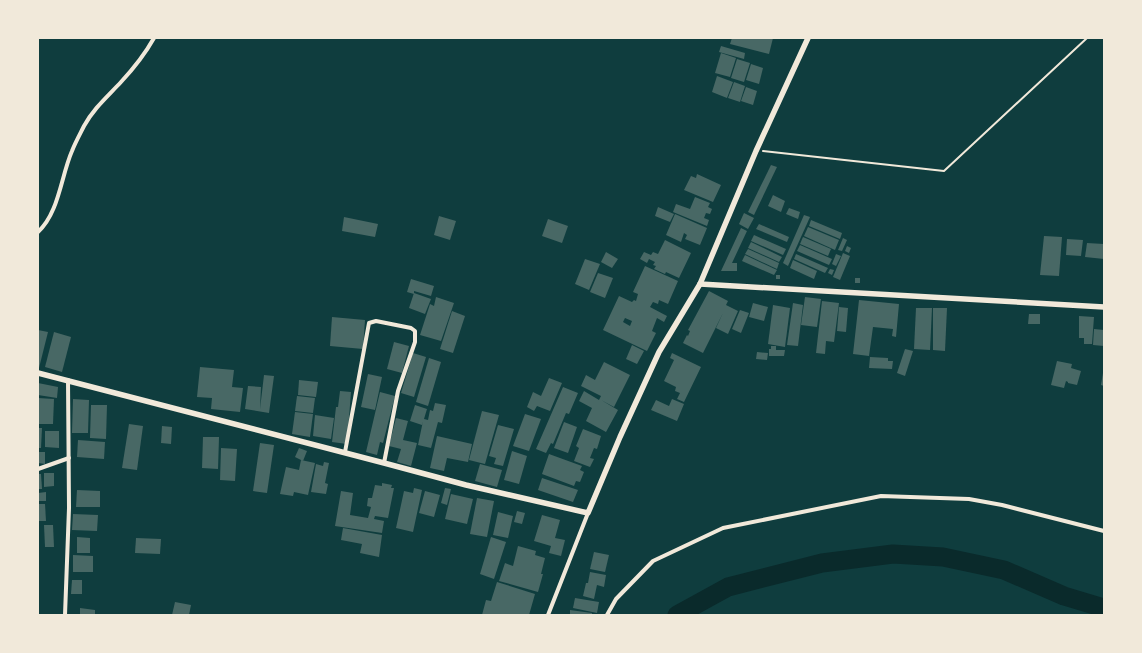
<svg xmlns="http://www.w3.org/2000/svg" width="1142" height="653" viewBox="0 0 1142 653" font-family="Commissioner,sans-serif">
<rect width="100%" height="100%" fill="#0f3d3e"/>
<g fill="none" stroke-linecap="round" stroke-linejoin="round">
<path stroke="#0a2a2b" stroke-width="19" d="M677,615L728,587L822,563L893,554L943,557L1004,570L1064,596L1104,608"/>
</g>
<g fill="#486865" fill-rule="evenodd">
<path d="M732,38H773L769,54L730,44Z"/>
<path d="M721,46L745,53L744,59L719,52Z"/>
<path d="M721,53L736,58L730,77L715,73Z"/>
<path d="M737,59L750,63L744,82L731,78Z"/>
<path d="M751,64L763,68L759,84L746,80Z"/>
<path d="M717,76L733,82L727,98L712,92Z"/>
<path d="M734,82L745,86L740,102L728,98Z"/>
<path d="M746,87L757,91L753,105L741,101Z"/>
<path d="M771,165L777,167L754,215L748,212Z"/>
<path d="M697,174L721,185L713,202L684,190L691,176L696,178Z"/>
<path d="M773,195L785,201L781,212L768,206Z"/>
<path d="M695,197L710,203L708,207L712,209L710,214L706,213L704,218L709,220L707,226L673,212L676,204L690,209Z"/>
<path d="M658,207L674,214L670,222L655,216Z"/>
<path d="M789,208L800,212L798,219L786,214Z"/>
<path d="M744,213L754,218L748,229L739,224Z"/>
<path d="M675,214L707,228L700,245L685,239L687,235L684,233L681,242L666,235Z"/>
<path d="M804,215L810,217L788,266L783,263Z"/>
<path d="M439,216L456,221L450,240L434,235Z"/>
<path d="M344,217L378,224L375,237L342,231Z"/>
<path d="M548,219L568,226L562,243L542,236Z"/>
<path d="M811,220L842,233L840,239L809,226Z"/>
<path d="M759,224L789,237L787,242L756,229Z"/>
<path d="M808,227L839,240L835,250L804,236Z"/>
<path d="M741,228L747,231L732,263H737V271H721Z"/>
<path d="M754,235L786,249L783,255L751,241Z"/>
<path d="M1044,236L1062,237L1059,276L1040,275Z"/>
<path d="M803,237L831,249L828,256L800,244Z"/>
<path d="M843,238L847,240L842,251L838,250Z"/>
<path d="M1067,239L1083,240L1081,256L1066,255Z"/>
<path d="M665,240L691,253L679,278L666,272L665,274L654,269L656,266L653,265L655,262L649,259L647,263L640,259L644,252L651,255L653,252L658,254Z"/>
<path d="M751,242L782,257L779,262L748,248Z"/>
<path d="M1087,243L1104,244V259L1085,257Z"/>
<path d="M800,245L832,259L829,265L797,251Z"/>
<path d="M847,246L851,248L849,253L845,251Z"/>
<path d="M748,249L779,263L777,269L745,254Z"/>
<path d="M606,252L618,259L612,268L601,262Z"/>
<path d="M843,253L850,256L840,280L833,277Z"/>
<path d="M796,254L828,268L825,273L794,259Z"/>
<path d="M836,254L841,256L836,266L832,264Z"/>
<path d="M745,255L777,270L774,275L742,261Z"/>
<path d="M585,259L600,264L589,290L575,284Z"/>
<path d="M793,260L817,271L814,279L790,268Z"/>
<path d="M645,266L678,281L668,304L659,300L658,304L653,302L650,307L667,316L664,322L657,318L652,331L656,333L647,351L603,330L619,296L632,302L634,300L636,301L638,294L633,292ZM625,318L632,321L630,326L623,322Z"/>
<path d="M830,269L834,270L832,275L828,273Z"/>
<path d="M598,273L613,278L605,298L590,292Z"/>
<rect x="776" y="275" width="4" height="4"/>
<rect x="855" y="278" width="5" height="5"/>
<path d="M411,279L434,286L431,296L414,291V294L407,292Z"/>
<path d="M709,291L728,301L726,305L738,311L728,334L716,328L723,313L703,353L683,343L687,335L688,336L690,331L688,330Z"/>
<path d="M414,293L431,299L425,314L409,308Z"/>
<path d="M436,297L454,303L441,341L420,335L430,304L434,306Z"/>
<path d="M805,297L821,299L817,327L801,325Z"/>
<path d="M859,300L899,304L896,337L892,336L893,329L873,327L869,356L853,354Z"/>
<path d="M822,301L839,303L834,342L826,341L825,354L816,353Z"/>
<path d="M753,303L768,307L764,321L749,317Z"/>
<path d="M793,303L803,305L798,346L787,345Z"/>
<path d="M773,305L790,308L785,347L768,344Z"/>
<path d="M839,307L848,308L846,332L837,331Z"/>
<path d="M916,308H932L930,350L914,349Z"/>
<path d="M933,308H947L945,351L933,350Z"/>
<path d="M740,310L749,313L741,333L732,329Z"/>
<path d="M452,311L465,316L453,353L440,349Z"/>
<path d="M1029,314H1040V324H1028Z"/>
<path d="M1079,316L1094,317L1092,344H1084V338H1079Z"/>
<path d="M332,317L365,320L363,349L330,346Z"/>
<path d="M1094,329L1104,330V346L1093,345Z"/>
<path d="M38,330L48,332L39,368L38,367Z"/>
<path d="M54,332L71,337L62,372L45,367Z"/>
<path d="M394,342L409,346L402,373L387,369Z"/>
<path d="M632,345L644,351L637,364L626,359Z"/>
<path d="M771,346H776V350H785L784,356H769V349H771Z"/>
<path d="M905,349L913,351L905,376L897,373Z"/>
<path d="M757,352L768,353L767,360L756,359Z"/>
<path d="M413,353L426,357L414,397L401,393Z"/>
<path d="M672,353L701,367L684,402L677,399L680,393L675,391L676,387L664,381L674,360L670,358Z"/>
<path d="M870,357L888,358V361H893L892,369L869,368Z"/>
<path d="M429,358L441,362L428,406L416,402Z"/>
<path d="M1057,361L1072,364L1071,368L1081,371L1077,385L1068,383V382L1066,381L1064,388L1051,385Z"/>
<path d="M604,362L630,375L614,407L601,400L618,410L606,432L586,421L592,408L579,401L584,391L599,400L601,396L581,386L586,375L595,380Z"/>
<path d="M200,367L234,370L232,387L243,388L240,412L211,409L212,398L197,397Z"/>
<path d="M1103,373H1104V386L1101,385Z"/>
<path d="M368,374L382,377L375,410L361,407Z"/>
<path d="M264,375L274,376L269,413L245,409L248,386L261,387L260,409Z"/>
<path d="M549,378L562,383L550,411L537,406L534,411L527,407L533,392L541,396Z"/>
<path d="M299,380L318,382L316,397L298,395Z"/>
<path d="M38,383L58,387L57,398L38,395Z"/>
<path d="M563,387L578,393L569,414L566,413L553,444L551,443L546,453L536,449Z"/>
<path d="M340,391L351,392L347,444L332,442L336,407H338Z"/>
<path d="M380,392L395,396L383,443L380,442L377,455L366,452Z"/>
<path d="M297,396L315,398L313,413L295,411Z"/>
<path d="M38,398L54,399L53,424H38Z"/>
<path d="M73,399L89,400L88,433H72Z"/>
<path d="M672,399L684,404L677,421L651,410L656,400L669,406Z"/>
<path d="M435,403L446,405L442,423L438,422L431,448L418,445L423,421L422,425L410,421L415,405L427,409L424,419L428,420L430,410L433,411Z"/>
<path d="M91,405H107L106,439L90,438Z"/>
<path d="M482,411L499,415L485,464L469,460Z"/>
<path d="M295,412L313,414L310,437L292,434Z"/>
<path d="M525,414L541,419L529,451L513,446Z"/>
<path d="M315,415L334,418L331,439L313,436Z"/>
<path d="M396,418L408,421L403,440L417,443L411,466L397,462L401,449L389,446Z"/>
<path d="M564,422L577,427L568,453L554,448Z"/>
<path d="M129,424L143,426L137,470L122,468Z"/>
<path d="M498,425L514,429L503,466L494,464L496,458L489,456Z"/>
<path d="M162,426L172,427L171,444L161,443Z"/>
<path d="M38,428H42L41,448H38Z"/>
<path d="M583,429L601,436L597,449L594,448L590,458L594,459L590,467L574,461L579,448L576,446Z"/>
<path d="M45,431H59V448L45,447Z"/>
<path d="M437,436L472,444L468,462L447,458L444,471L430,468Z"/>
<path d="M203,437H219L218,469L202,468Z"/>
<path d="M78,440L105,442L104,459L77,457Z"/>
<path d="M260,443L274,445L267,493L253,491Z"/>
<path d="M221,448L237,449L235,481L220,480Z"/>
<path d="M299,448L307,451L303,461L295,457Z"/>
<path d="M512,451L527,456L519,484L504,480Z"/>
<path d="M38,452H45V464L38,463Z"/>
<path d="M549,454L582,466L580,470L584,472L580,482L576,481L574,486L542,474Z"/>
<path d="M301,460L315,463L308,495L294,492L293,496L280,494L286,467L299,470Z"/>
<path d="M324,462L329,463L325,483L328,484L326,494L311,492L316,464L323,466Z"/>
<path d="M480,464L502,470L497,487L475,481Z"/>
<path d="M44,473H54V486L44,487Z"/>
<path d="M38,474H41L42,489H38Z"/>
<path d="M542,478L578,490L573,502L538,490Z"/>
<path d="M382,483L392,485L391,488H394L388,518L375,516L374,519L384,521L382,533L335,526L341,491L353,493L350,515L368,518L371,507L367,506L368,498H372L375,485L382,486Z"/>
<path d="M414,488L422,490L413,532L396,528L404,491L413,493Z"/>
<path d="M445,488L451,489L447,505L441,503Z"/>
<path d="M77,490L100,491V507H76Z"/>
<path d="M425,491L440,495L434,517L419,513Z"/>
<path d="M46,492V501H38V493Z"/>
<path d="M451,494L473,499L467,524L445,519Z"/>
<path d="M477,498L494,501L487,537L470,534Z"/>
<path d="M38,504H45L46,521H38Z"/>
<path d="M517,511L525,513L522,524L514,522Z"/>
<path d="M498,512L513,516L508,538L493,535Z"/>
<path d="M73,514L98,515L97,531L72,530Z"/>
<path d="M542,515L560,520L555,538L565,540L561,556L549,553L551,546L534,541Z"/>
<path d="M44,525H53L54,547H45Z"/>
<path d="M343,528L382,535L379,557L360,553L362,544L341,540Z"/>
<path d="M77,537L90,538V553H77Z"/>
<path d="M491,537L506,542L494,579L480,574Z"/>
<path d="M136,538L161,539L160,554L135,553Z"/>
<path d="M518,546L536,551L535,555L545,558L541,574H543L538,592L499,581L505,563L513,566Z"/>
<path d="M594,552L609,555L605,572L590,569Z"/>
<path d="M73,555L93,556V572H73Z"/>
<path d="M590,572L606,575L604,587L597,585L594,599L583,596L586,583H588Z"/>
<path d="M72,580H82V594H71Z"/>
<path d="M497,582L535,594L529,615H482L486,600L491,601Z"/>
<path d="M575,598L599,602L597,613L573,608Z"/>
<path d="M175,602L191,605L189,615H172Z"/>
<path d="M80,608L95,610V615H80Z"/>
<path d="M570,610L592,613V615H570Z"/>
</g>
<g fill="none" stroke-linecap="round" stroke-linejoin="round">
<path stroke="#f1e9da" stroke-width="2" d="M763,151L944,171L1087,38"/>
<g stroke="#f1e9da" stroke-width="4">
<path d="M38,232C59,213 61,176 72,151C75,143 80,134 84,126C94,108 107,97 121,82C134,68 145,54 154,38"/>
<path d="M345,452L369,323L376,321L411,328L415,331V342L398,391L384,463"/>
<path d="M38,469L69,458"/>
<path d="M65,615L69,508L68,380"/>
<path d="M548,615L588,513"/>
<path d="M607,615L616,599L653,561L723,528L881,496L969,499L1002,505L1104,531"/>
</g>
<g stroke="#f1e9da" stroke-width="5.5">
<path d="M700,284L1104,307"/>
<path d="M38,373L384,463L466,485L588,513L620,437L659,352L700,284L756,151L808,38"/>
</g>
</g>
<rect width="1142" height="653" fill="none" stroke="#f1e9da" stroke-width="78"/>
</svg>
